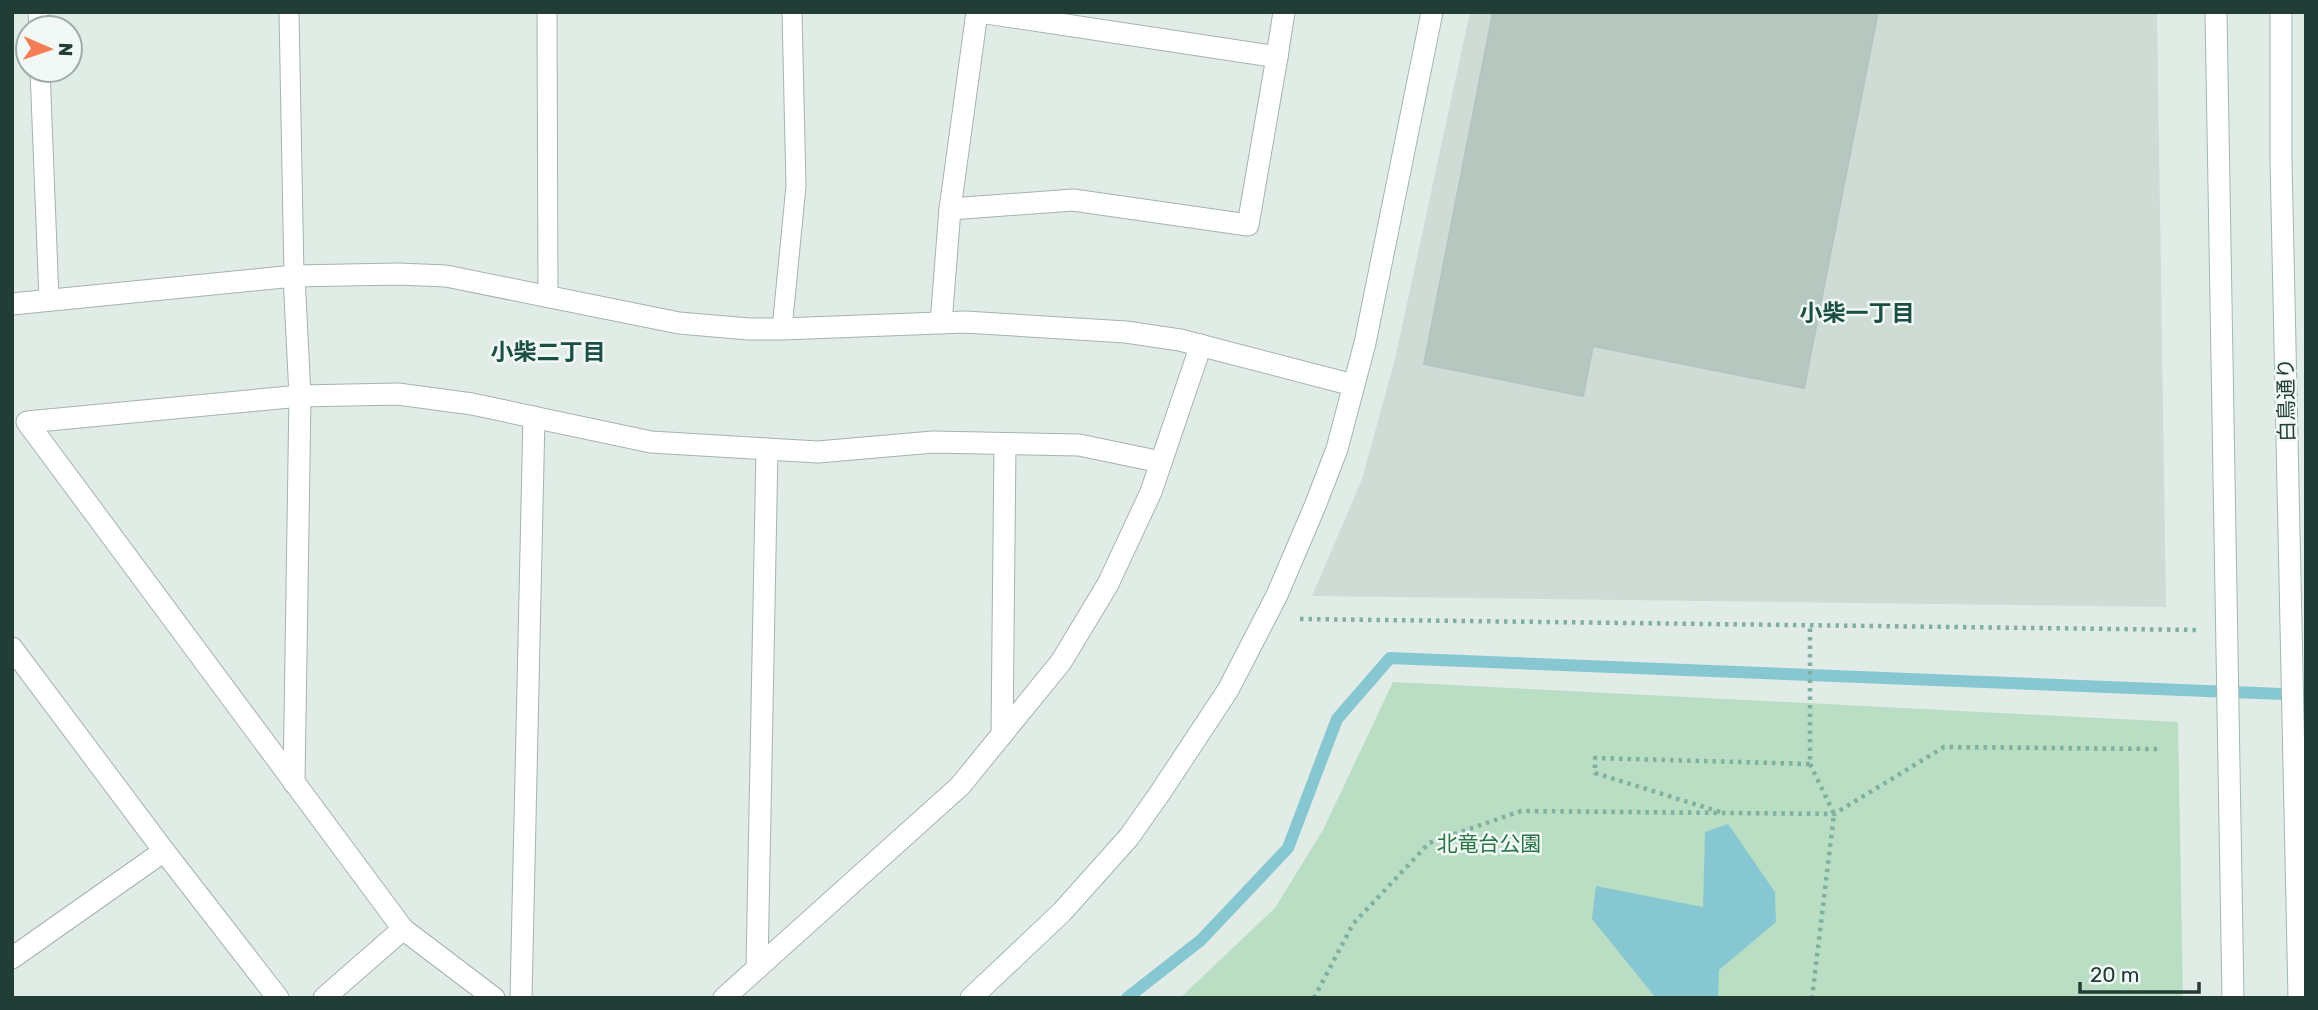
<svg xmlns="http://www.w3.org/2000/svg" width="2318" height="1010" viewBox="0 0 2318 1010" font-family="Rubik,'Noto Sans JP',sans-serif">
<rect width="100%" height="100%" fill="#e1ece7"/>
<path fill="#cfdcd6" d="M1470,12H2157L2166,607L1312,596L1362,479L1395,359Z"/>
<path fill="#b9dec3" d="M1393,682L2178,722L2183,998H1180L1275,908L1323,830Z"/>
<path fill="#87c7d2" d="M1728,824L1775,892L1776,922L1719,970L1718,998H1656L1592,919L1596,886L1703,907L1705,832Z"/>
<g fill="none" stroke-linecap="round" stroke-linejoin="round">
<path stroke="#87c7d2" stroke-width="12" d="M1127,998L1201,940L1288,848L1337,719L1390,658L2306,695"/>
</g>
<path fill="#b6c7c0" stroke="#b3c5be" stroke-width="2" d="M1493,12H1878L1804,388L1593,346L1583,396L1424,364Z"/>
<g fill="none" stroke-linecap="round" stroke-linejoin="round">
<g stroke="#a4b4ae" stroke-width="21">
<g id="lane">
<path d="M38,12L39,28"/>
<path d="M289,12L294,276"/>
<path d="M547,12L548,297"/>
<path d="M40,70L49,299"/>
<path d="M782,329L796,186L792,12"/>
</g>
</g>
<g stroke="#a4b4ae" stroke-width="23">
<g id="street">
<path d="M977,12L950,209L1073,200L1248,225L1277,57"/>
<path d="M980,12L1277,57L1284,12"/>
<path d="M294,276L300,396L294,783"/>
<path d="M12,304L294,276L398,274L446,276L679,323L749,329H782L965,322L1126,332L1180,340L1353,385"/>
<path d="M941,323L950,209"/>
<path d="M12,648L164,851L278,998"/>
<path d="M1002,735L1005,444"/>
<path d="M12,958L164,851"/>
<path d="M757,968L767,449"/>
<path d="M324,998L403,929"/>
<path d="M494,998L403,929L27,422L300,396L398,394L472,404L651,442L818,452L933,442L1079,445L1161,462"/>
<path d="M521,998L534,417"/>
<path d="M724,998L960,786L1061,662L1108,584L1151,492L1201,345"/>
</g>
</g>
<g stroke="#9fb8af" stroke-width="23">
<g id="secondary">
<path d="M2216,12L2233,998"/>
<path d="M2281,12V159L2299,998"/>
<path d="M971,998L1062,912L1129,837L1160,793L1228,690L1277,595L1315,506L1337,449L1365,343L1432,12"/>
</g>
</g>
<g stroke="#80b0a1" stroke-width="4.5" stroke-dasharray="3.5 5" stroke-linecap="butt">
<path d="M1300,619L2198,630"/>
<path d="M1810,764L1834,814L1812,998"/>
<path d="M1720,812L1595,773V758L1810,764V626"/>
<path d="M1314,998L1353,924L1429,843L1521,811L1834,814L1944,747L2158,749"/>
</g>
<use href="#lane" stroke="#fff" stroke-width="19"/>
<use href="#street" stroke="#fff" stroke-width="21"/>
<use href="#secondary" stroke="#fff" stroke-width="21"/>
</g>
<g text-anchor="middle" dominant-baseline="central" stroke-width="5" stroke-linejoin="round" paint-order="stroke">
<g font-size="21" fill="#213d35" stroke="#f1f8f5">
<text transform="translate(2286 400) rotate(-91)">白鳥通り</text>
</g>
<g font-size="21" fill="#2a7547" stroke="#f1f8f5">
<text x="1489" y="843">北竜台公園</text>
</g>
<g font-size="23" font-weight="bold" fill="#1c4f43" stroke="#f1f8f5">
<text x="1857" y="313">小柴一丁目</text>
<text x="548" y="352">小柴二丁目</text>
</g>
</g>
<rect width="2318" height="1010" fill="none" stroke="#213d35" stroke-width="28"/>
<g transform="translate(49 49) rotate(92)"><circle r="33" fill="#f1f8f5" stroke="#9eada8" stroke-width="2"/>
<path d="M0-5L12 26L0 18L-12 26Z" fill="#f57d55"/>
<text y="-10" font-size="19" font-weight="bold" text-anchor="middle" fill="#213d35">N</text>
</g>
<path d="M2080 982v10h119v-10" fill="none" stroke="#213d35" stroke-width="3.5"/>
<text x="2090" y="982" font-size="21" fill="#213d35" stroke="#f1f8f5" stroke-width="5" paint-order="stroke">20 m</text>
</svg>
